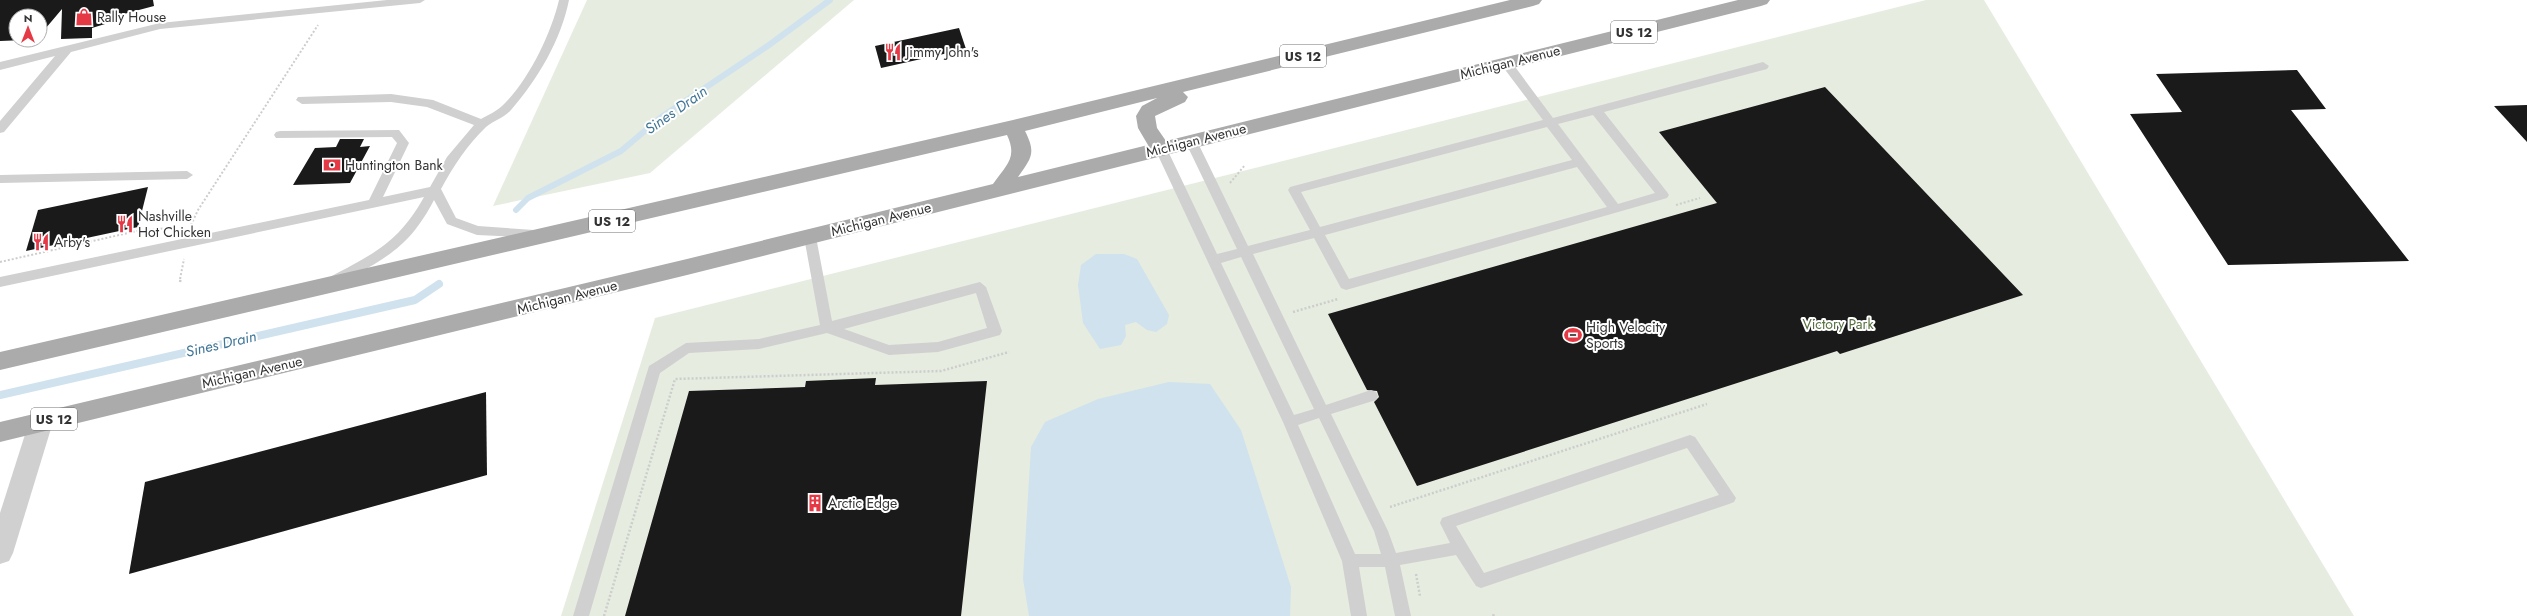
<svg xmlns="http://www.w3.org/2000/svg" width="2527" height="616" viewBox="0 0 2527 616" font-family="Jost,sans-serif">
<rect width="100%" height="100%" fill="#fff"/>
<g fill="#e6ecdf">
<path d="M587,0H854L650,173L493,206Z"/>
<path d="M1926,0H1984L2354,616H561L655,318Z"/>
</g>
<g fill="#cfe2ee">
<path d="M1096,254H1124L1137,259L1169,315L1167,324L1156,332L1147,330L1136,322L1125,325L1126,336L1121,345L1100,349L1083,323L1078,285L1081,265Z"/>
<path d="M1169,382L1210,384L1241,430L1291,587L1290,616H1029L1023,579L1031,447L1045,422L1098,399Z"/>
</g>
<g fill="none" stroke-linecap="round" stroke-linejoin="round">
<path stroke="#cfe2ee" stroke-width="6" d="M516,210L528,198L621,151L660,118L769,45L830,0"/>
<path stroke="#cfe2ee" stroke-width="8" d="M0,395L415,300L439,284"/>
</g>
<g fill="#1a1a1a">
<path d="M0,0H153L154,6L105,19V24L92,28V38H90L61,39L62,9L40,35V16H16V40H25L0,41Z"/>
<path d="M959,28L966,49L881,68L875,46Z"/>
<path d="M2297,70L2326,109L2291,110L2409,261L2228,265L2130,114L2182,112L2156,74Z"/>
<path d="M1825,87L2023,295L1840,354L1837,351L1417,486L1374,402L1379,397L1377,391L1367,390L1328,314L1717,203L1659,132Z"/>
<path d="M2527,105V142L2494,106Z"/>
<path d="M340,139H364L360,147L370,146L350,183L293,185L315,148L336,147Z"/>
<path d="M148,187L138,227L26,251L38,210Z"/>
<path d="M876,378L875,385L987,381L961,616H625L689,391L805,387L806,381Z"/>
<path d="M486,392L487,475L129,574L145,482Z"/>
</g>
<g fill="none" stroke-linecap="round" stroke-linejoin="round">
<g stroke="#cdcdcd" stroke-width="2" stroke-dasharray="2 2" stroke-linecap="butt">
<path d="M1230,183L1245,165"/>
<path d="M1676,205L1700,198"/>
<path d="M191,225L198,210L318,25"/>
<path d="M0,262L137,231L169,228"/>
<path d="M180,279L184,259"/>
</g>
<g stroke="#cdcdcd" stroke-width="2.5" stroke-dasharray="2 2" stroke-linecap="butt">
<path d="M180,282L181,278"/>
<path d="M1293,312L1338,299"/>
<path d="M1390,507L1707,404"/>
<path d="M1416,574L1420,596"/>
<path d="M604,616L675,379L941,371L1009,352"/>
<path d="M1493,616L1494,614"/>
</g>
<g fill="#d0d0d0" fill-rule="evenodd">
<path d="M387,0H425L420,3L160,29L71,52L4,132L0,133V121L55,56L0,70V62L160,23Z"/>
<path d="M559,0H569C561,40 538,79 511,110C504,118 493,121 486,127C467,145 453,167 441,189L456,218L478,226L534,230L540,235L538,238L477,235L447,224L434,200C413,240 394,254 355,275C348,279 339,286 330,283L329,280L330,277C375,253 399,242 424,197L0,287V277L369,200L397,143L392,137L276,138L274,135L276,132L280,131L399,130L409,143L383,197L430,187L447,157L474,125L427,107L391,102L302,104L296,100L298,97L391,94L433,100L481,119C488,115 497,111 502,106C528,82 551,34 559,0Z"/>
<path d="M1506,59L1510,60L1553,118L1763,62L1769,66L1767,69L1604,112L1667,192L1669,195L1667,198L1346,290L1341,288L1314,238L1253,254L1326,405L1371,390L1376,392L1378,396L1376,400L1331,414L1388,531L1396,553L1450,543L1440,523L1442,518L1690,435L1695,437L1736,498L1734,502L1729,504L1481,588L1476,586L1456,555L1400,565L1411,616H1395L1385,567H1359L1367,616H1351L1342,561L1283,422L1155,149L1161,145L1167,149L1217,254L1237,249L1185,141L1187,138L1191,137L1197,141L1248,246L1310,230L1288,190L1290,187L1543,120L1500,63ZM1593,115L1655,193L1618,204L1558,124ZM1547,127L1572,160L1320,227L1301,192ZM1577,167L1607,207L1349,279L1325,235ZM1241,257L1314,409L1294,415L1221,263ZM1319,418L1374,531L1381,554H1355L1298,425ZM1687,448L1719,495L1484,573L1456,526Z"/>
<path d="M187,171L193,175L187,179L0,183V175Z"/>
<path d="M810,232L816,237L832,321L980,282L986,287L1002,331L1000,335L938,352L889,355L827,333L759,349L689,353L660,373L589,616H573L649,366L686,343L759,339L820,325L804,237ZM976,293L987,328L938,342L889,345L844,329Z"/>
</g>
<path fill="#d0d0d0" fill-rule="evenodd" d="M41,412L49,415L53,422L13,553L9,561L0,564V513L29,422L33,415Z"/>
<path fill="#ababab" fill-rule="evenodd" d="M1510,0H1542L1539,4L1533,6L1183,92L1188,97L1185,102L1155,116L1157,128L1166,141L1738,0H1770L1767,4L1761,6L687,275L0,442V422L687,259L993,184C1006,165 1018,158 1007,135L0,370V352L1013,120ZM1157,98L1142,106L1136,116L1138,128L1148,145L1018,177C1032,157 1036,153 1025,131Z"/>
</g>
<defs>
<g id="shop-bare" transform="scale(1.38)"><path d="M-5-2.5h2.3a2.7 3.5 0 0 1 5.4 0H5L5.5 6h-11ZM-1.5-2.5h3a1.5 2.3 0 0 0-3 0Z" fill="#e63946" stroke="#fff" stroke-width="2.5" paint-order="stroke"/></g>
<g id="restaurant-bare" transform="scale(1.38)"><path d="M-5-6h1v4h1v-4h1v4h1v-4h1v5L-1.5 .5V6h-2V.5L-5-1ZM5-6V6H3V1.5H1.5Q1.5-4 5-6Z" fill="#e63946" stroke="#fff" stroke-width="2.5" paint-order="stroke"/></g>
<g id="bank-bare" transform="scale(1.38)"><path d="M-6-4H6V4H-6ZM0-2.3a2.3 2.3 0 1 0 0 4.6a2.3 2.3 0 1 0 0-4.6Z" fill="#e63946" stroke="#fff" stroke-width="2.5" paint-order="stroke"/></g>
<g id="stadium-bare" transform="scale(1.38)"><path d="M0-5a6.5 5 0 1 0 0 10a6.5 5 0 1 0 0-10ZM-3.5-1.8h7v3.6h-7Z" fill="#e63946" stroke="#fff" stroke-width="2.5" paint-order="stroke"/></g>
<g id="building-bare" transform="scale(1.38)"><path d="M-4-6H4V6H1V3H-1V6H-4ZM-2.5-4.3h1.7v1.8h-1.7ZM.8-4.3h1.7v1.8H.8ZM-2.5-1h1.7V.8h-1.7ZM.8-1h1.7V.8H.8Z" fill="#e63946" stroke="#fff" stroke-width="2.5" paint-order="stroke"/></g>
</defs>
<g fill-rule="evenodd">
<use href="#shop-bare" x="84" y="17"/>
<use href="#restaurant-bare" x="893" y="52"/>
<use href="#bank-bare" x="332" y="165"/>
<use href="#restaurant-bare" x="125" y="224"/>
<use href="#restaurant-bare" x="41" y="242"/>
<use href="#stadium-bare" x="1573" y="335"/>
<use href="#building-bare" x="815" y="503"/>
</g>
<g text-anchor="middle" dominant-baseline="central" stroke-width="4" stroke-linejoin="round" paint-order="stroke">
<g fill="#fff" stroke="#707070" stroke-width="1">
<rect x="1611" y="21" width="46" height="22" rx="3"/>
<rect x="1280" y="45" width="46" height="22" rx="3"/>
<rect x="589" y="210" width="46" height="22" rx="3"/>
<rect x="31" y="408" width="46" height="22" rx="3"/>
</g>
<g font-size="13" font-weight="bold" fill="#333">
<text x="1634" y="32">US 12</text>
<text x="1303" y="56">US 12</text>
<text x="612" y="221">US 12</text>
<text x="54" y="419">US 12</text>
</g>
<g font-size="14" fill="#333" stroke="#fff" text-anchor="start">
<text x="97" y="17">Rally House</text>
<text x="906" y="52">Jimmy John's</text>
<text x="345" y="165">Huntington Bank</text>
<text x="138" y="216">Nashville<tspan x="138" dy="16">Hot Chicken</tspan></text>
<text x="54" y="242">Arby's</text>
<text x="1586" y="327">High Velocity<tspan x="1586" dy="16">Sports</tspan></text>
<text x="828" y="503">Arctic Edge</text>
</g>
<g font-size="14" fill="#333" stroke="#fff">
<text transform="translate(1510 62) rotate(-14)">Michigan Avenue</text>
<text transform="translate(1196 140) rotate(-14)">Michigan Avenue</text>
<text transform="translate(881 219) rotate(-14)">Michigan Avenue</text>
<text transform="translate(567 297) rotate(-14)">Michigan Avenue</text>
<text transform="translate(252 372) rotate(-13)">Michigan Avenue</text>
</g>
<g font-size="14" fill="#56703f" stroke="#fff">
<text x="1838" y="324">Victory Park</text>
</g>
<g font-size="15" font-style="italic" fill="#3f7597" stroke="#fff">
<text transform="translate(676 110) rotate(-35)">Sines Drain</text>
<text transform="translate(221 344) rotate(-13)">Sines Drain</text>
</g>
</g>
<g transform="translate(28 28)"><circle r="19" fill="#ffffff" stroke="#adadad"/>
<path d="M0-3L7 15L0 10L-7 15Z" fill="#e63946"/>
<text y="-6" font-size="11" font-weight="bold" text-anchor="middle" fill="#333333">N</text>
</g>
</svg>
